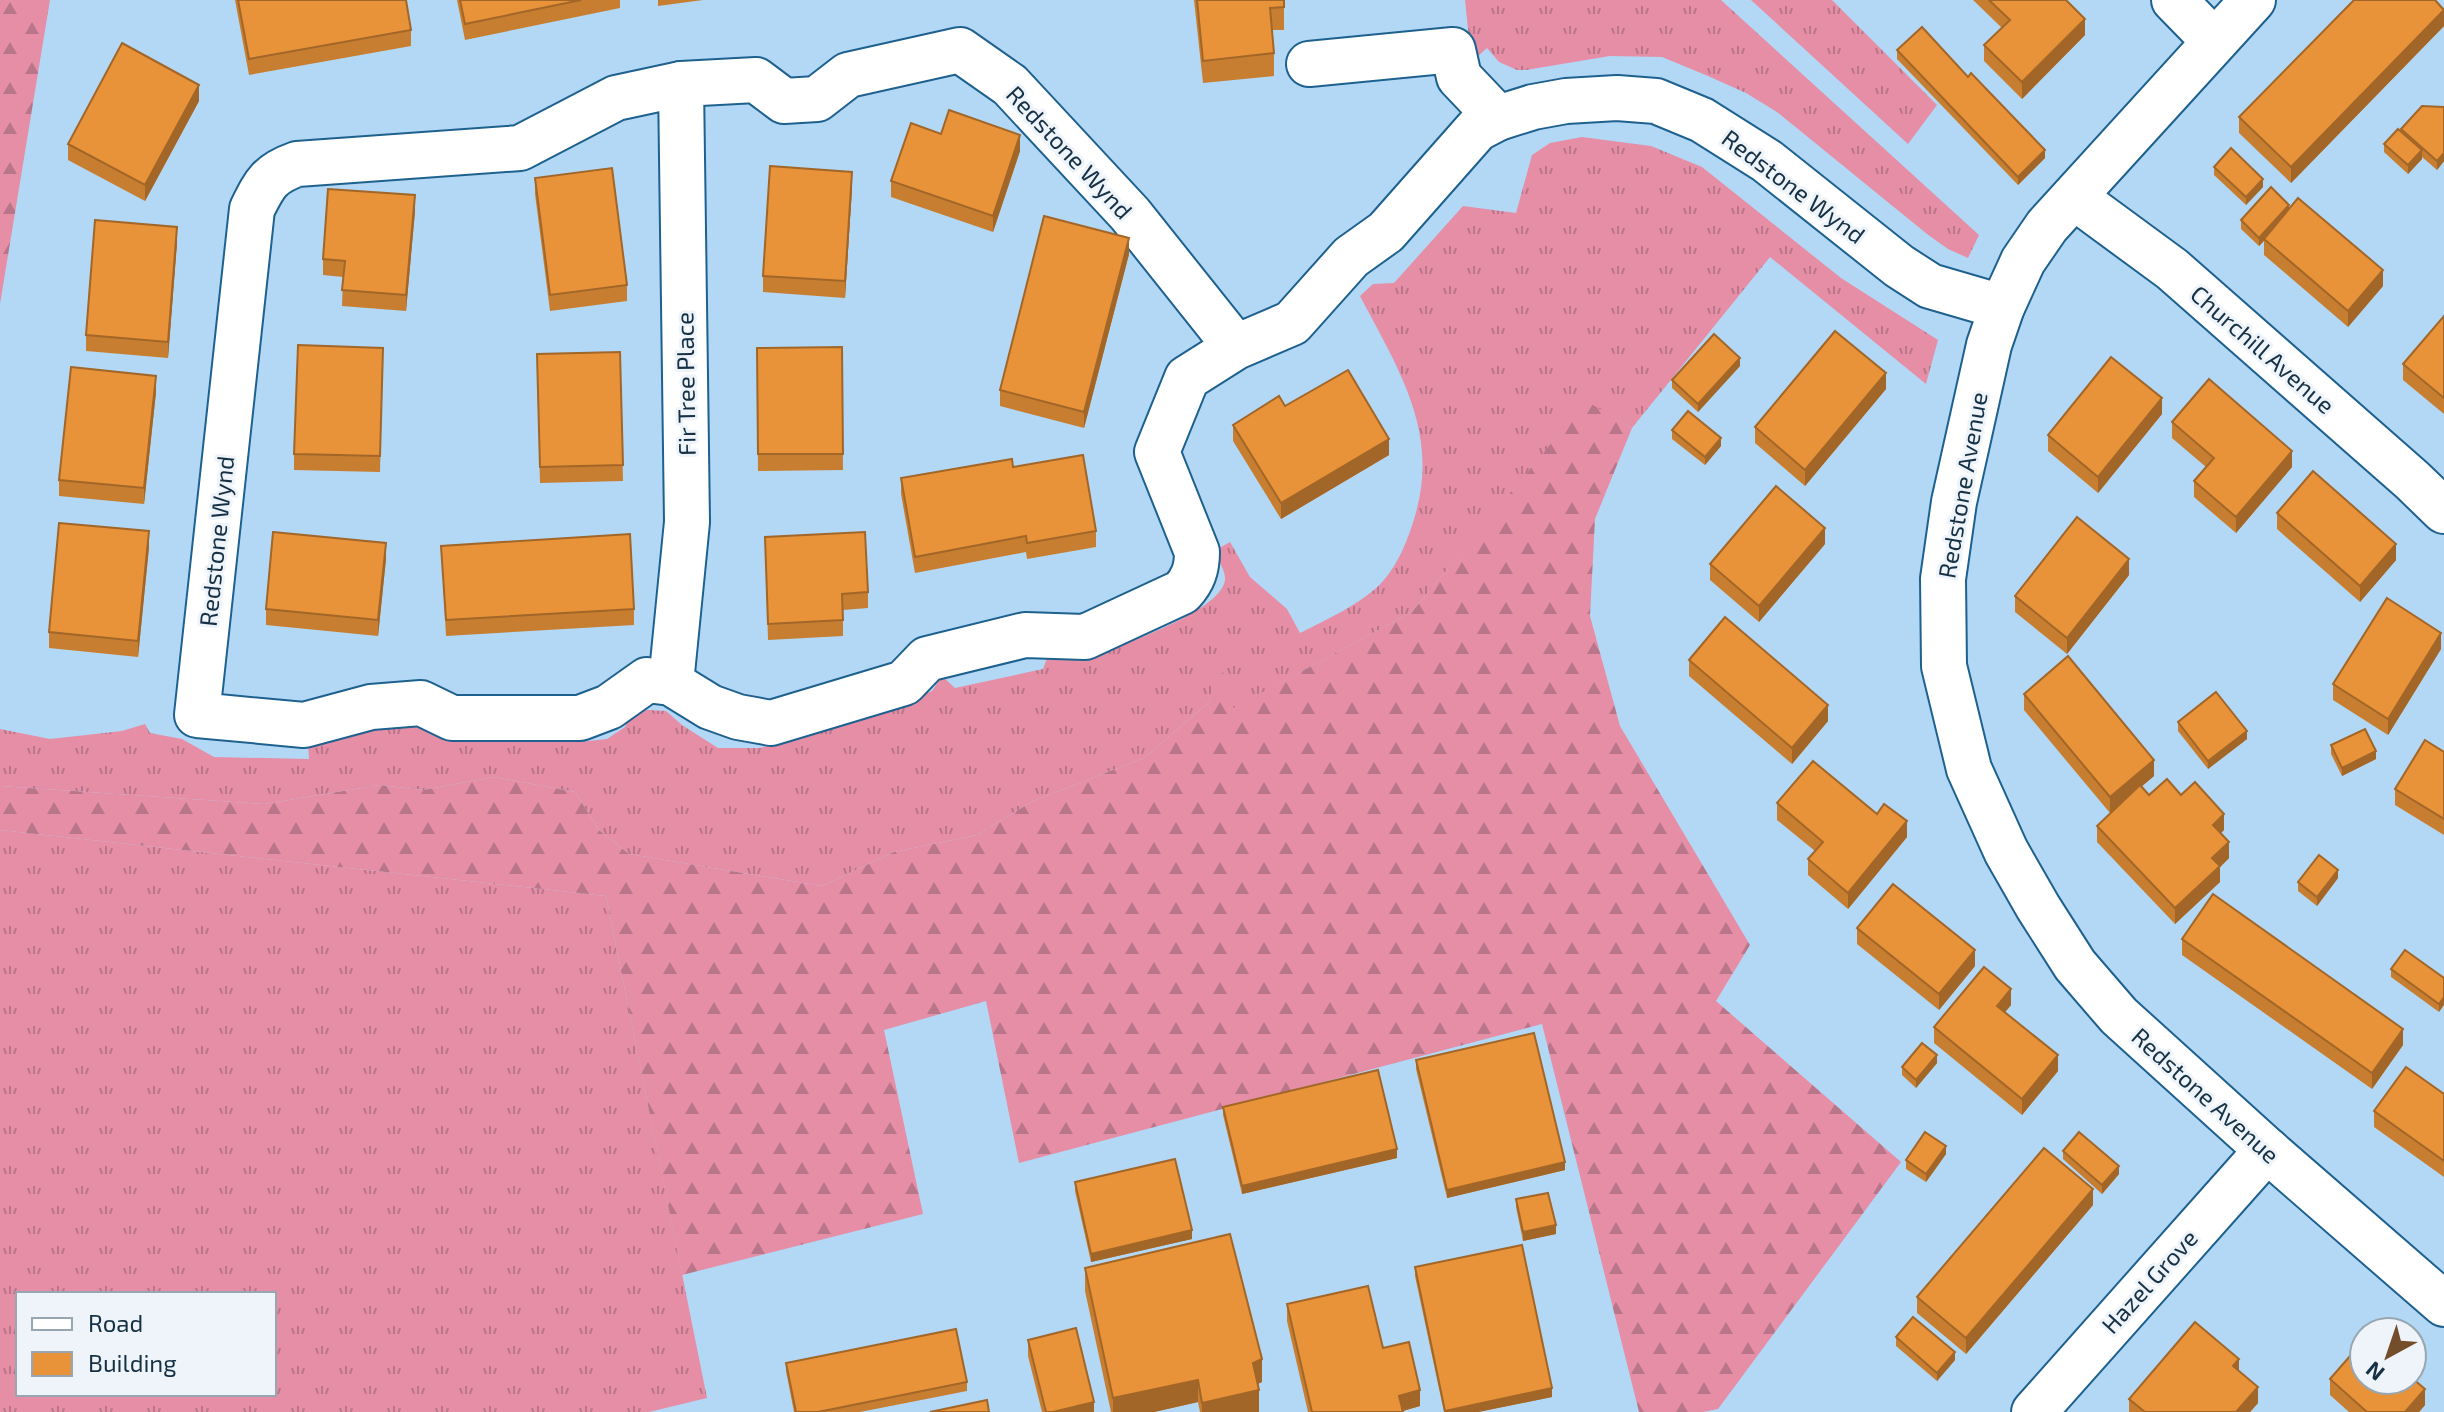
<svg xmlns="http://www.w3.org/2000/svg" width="2444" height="1412" viewBox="0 0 2444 1412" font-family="'Exo 2',sans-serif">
<defs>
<pattern id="grass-tufts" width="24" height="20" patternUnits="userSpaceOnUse" patternTransform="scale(2)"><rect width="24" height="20" fill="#e58ea6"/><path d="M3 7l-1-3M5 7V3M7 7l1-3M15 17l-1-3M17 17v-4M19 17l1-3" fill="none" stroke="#b97589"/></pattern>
<pattern id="forest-firs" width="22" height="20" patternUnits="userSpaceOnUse" patternTransform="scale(2)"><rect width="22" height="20" fill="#e58ea6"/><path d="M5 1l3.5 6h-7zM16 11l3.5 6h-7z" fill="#b97589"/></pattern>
</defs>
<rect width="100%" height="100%" fill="#b2d8f6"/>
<g fill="url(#grass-tufts)" fill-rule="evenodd">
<path d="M1465,0H1721L1979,235L1968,258L1948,249L1927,234L1777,112L1746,93L1708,76L1662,57L1610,56L1526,70H1517L1499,62L1487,48L1477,57L1470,48Z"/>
<path d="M1751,0H1832L1937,105L1908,144Z"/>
<path d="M1582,137L1651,146L1702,167L1841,278L1938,340L1926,384L1770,257L1632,428L1586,402L1412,612L1232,709L1223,674L1206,705L1144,758L1033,801L977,835L894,852L822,886L629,854L599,830L575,792L494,777L423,790L380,785L264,804L0,786V729L50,739L122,731L145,724L150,733L182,739L214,757L309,759L308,744L392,719L423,720L432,735L509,731L580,742L607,739L625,727L632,709L666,711L682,725L718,748H759L801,739L932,691L942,676L955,688L1043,669L1051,648L1080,661C1110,649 1221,613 1225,580C1226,571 1218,560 1214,551L1230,542L1250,577L1287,609L1300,633C1324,621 1365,602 1383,581C1399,563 1408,539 1415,516C1440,431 1398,369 1360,296L1373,284L1394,283L1463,206L1516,213L1532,155L1550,143Z"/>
<path d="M0,830L606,896L707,1398L649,1412H0ZM18,1294H274V1394H18Z"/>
</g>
<g fill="url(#forest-firs)">
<path d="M0,0H50L0,304Z"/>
<path d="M1586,401L1632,428L1595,519L1590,616L1620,726L1750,945L1716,1001L1901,1162L1718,1409L1703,1412H1639L1542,1024L1019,1163L986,1001L884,1030L923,1214L682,1275L606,896L0,830V786L264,804L380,785L423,790L494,777L575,792L599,830L629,854L822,886L894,852L977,835L1033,801L1144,758L1206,705L1223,672L1233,708L1412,612Z"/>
</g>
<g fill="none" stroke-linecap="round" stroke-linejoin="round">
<g stroke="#1e618e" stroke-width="48">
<g id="minor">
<path d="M2174,0L2214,41"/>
<path d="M2253,0L2047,226L2023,261L2002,307L1989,345L1954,502L1943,579L1944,666L1969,769L2006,851L2038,907L2075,965L2119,1016L2267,1150L2444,1304"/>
<path d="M1309,64L1453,50L1459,77L1498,118"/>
<path d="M2074,197L2172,269L2412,480L2444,511"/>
<path d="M1236,347L1130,214L1010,85L960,50L848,75L817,99L784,101L756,80L681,84L616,98L520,148L297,164C269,174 265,183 252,209L197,715L304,725L371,707L421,703L452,718H580L609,707L647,680L671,683L710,707L738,717L771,723L904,683L927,659L1025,635L1085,637L1182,592C1193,580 1197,569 1197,552L1157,452L1187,378L1236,347L1292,323L1351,257L1386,232L1477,129L1498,118L1533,107L1566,101L1617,98L1656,101L1702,120L1767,161L1899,266L1930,286L2002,307"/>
<path d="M671,683L687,522L681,84"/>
<path d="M2034,1412L2267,1150"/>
</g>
</g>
<use href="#minor" stroke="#fff" stroke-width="44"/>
</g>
<g fill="#c87e31">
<path d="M235,0H406L411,30V46L249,75Z"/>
<path d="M457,0H620V8L465,40Z"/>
<path d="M658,0H703L658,6Z"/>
<path d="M1194,0H1284V30H1272L1274,53V76L1203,83Z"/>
<path d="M1973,0H2066L2085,35L2022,99L1984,61V45L2002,28Z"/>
<path d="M2444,9V26L2291,183L2239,133V117Z"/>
<path d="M1897,50L2045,158L2018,185L1897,59Z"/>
<path d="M199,101L145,201L68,160V144Z"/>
<path d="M2444,107V161L2437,170L2422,157V159L2408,174L2384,152V144L2401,132V129Z"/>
<path d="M941,134L1020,151L993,232L891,197V181Z"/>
<path d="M2214,167L2263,187L2246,205L2214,175Z"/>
<path d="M535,178L627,285V301L550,311L535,194Z"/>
<path d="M852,188L845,298L763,292V276Z"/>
<path d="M2289,209L2383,286L2348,327L2264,255V241L2259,246L2241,229V220Z"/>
<path d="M415,211L406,311L342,306L343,277L323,275V259Z"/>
<path d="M177,243L168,358L86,351V335Z"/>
<path d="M1129,254L1084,428L1000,406V390Z"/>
<path d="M2444,316V414L2403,380V364Z"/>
<path d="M842,347L843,470L758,471L757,348Z"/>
<path d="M383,348L380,472L294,470V454Z"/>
<path d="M620,352L623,481L540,483L537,370Z"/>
<path d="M1740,366L1698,412L1672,388V380Z"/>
<path d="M1886,389L1805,486L1755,443V427Z"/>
<path d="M156,392L144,504L59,496V480Z"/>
<path d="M2162,414L2098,493L2048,451V435Z"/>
<path d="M2172,422L2292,467L2236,533L2194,497V481L2206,467L2172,438Z"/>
<path d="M1233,425L1389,455L1281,519L1233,441Z"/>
<path d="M1672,430L1721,446L1705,465L1672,439Z"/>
<path d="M901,478L1096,531V547L1027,559L1026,552L915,573L901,494Z"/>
<path d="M2277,513L2396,560L2360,602L2277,529Z"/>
<path d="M765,537L868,592V608L843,610V636L768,640Z"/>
<path d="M1825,544L1759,622L1710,580V564Z"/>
<path d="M441,546L634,609V625L446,636Z"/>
<path d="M149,547L138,657L49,648V632Z"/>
<path d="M386,559L378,636L266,625V609Z"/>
<path d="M2129,575L2067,654L2015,612V596Z"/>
<path d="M2441,649L2388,735L2333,700V684Z"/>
<path d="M1689,660L1828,721L1792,764L1689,676Z"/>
<path d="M2024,694L2154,776L2141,787L2149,795H2181L2224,830L2221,833L2229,858L2220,867V882L2175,924L2097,842V826L2119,805L2110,813L2024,710Z"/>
<path d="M2178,722L2247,739L2208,769L2178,731Z"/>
<path d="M2331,745L2376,759L2342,776L2331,754Z"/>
<path d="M2444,752V835L2395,805V789Z"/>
<path d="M1777,803L1877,814L1907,837L1848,909L1808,875V859L1815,851L1777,820Z"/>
<path d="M2338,878L2317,906L2298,891V882Z"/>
<path d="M1857,928L1975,966L1939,1010L1857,944Z"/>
<path d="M2182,939L2403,1045L2372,1089L2182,955Z"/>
<path d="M2391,969L2444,978L2439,1012L2391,977Z"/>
<path d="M2011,1005L2005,1012L2058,1071L2022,1115L1934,1043V1027Z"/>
<path d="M1416,1060L1565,1170L1447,1198L1416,1069Z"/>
<path d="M1937,1063L1916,1088L1902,1075V1067Z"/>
<path d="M2444,1094V1177L2374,1127V1111Z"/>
<path d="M1223,1107L1397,1158L1242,1194L1223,1115Z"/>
<path d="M2063,1151L2119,1174L2102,1194L2063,1159Z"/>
<path d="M1946,1154L1926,1182L1906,1169V1160Z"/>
<path d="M1075,1182L1192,1239L1091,1262L1075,1191Z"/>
<path d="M1516,1199L1556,1234L1523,1241L1516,1207Z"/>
<path d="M2093,1205L1966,1354L1917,1313V1297Z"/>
<path d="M1415,1267L1552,1397L1478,1412H1444L1415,1276Z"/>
<path d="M1085,1268L1262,1382L1257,1384L1259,1412H1200L1198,1402L1154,1412H1111L1085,1291Z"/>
<path d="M1287,1304L1383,1348L1420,1406L1403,1411V1412H1308L1287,1321Z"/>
<path d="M1896,1337L1955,1360L1937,1381L1896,1346Z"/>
<path d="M1028,1340L1094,1412H1042L1028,1356Z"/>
<path d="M786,1363L967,1382V1391L860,1412H794L786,1371Z"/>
<path d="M2330,1379L2425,1405L2419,1412H2349L2330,1395Z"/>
<path d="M2129,1399L2258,1403L2250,1412H2129Z"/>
</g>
<g fill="#a26628">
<path d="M2444,10V26L2291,183V167Z"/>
<path d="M2085,19V35L2022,99V82Z"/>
<path d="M199,85V101L145,201V185Z"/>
<path d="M1020,135V151L993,232V216Z"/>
<path d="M2045,150V158L2018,185V177Z"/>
<path d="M2422,150V159L2408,174V165Z"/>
<path d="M2444,153V161L2437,170V161Z"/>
<path d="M852,172V188L845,298V281Z"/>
<path d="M2263,179V187L2246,205V197Z"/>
<path d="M415,195V211L406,311V295Z"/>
<path d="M2289,205V213L2259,246V238Z"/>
<path d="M177,227V243L168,358V342Z"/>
<path d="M1129,238V254L1084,428V412Z"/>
<path d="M2383,270V286L2348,327V311Z"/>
<path d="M1740,358V366L1698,412V404Z"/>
<path d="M1886,373V389L1805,486V470Z"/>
<path d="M156,376V392L144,504V488Z"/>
<path d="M2162,398V414L2098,493V477Z"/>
<path d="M1721,438V446L1705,465V457Z"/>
<path d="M1389,439V455L1281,519V503Z"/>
<path d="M2292,451V467L2236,533V517Z"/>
<path d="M1825,528V544L1759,622V606Z"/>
<path d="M149,531V547L138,657V641Z"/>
<path d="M386,543V559L378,636V620Z"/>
<path d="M2396,544V560L2360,602V586Z"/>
<path d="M2129,559V575L2067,654V638Z"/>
<path d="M2441,633V649L2388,735V719Z"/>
<path d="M1828,705V721L1792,764V748Z"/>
<path d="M2247,731V739L2208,769V761Z"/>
<path d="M2376,751V759L2342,776V768Z"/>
<path d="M2154,760V776L2110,813V797Z"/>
<path d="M2224,814V830L2213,841V825Z"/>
<path d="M1907,821V837L1848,909V893Z"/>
<path d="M2229,842V858L2220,867V882L2175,924V908L2212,858Z"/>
<path d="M2338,870V878L2317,906V897Z"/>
<path d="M1975,950V966L1939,1010V994Z"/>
<path d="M2011,989V1005L1997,1022V1006Z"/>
<path d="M2444,997V1005L2439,1012V1004Z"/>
<path d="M2403,1029V1045L2372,1089V1073Z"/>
<path d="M1937,1055V1063L1916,1088V1080Z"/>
<path d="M2058,1055V1071L2022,1115V1099Z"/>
<path d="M1946,1146V1154L1926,1182V1174Z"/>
<path d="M1397,1149V1158L1242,1194V1186Z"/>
<path d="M1565,1162V1170L1447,1198V1190Z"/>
<path d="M2119,1166V1174L2102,1194V1185Z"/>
<path d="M2093,1189V1205L1966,1354V1338Z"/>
<path d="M1556,1225V1234L1523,1241V1232Z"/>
<path d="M1192,1230V1239L1091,1262V1254Z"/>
<path d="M1955,1352V1360L1937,1381V1373Z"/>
<path d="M1262,1359V1382L1253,1386V1363Z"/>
<path d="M2239,1359V1375L2233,1366Z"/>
<path d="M1198,1380V1402L1154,1412H1113V1398Z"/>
<path d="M2258,1387V1403L2250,1412H2236Z"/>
<path d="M1552,1388V1397L1478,1412H1445V1411Z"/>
<path d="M2425,1389V1405L2419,1412H2405Z"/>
<path d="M1259,1390V1412H1202V1403Z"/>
<path d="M1420,1390V1406L1399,1412V1396Z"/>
<path d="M1094,1402V1412H1053Z"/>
</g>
<g fill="#e89239" stroke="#a26628" stroke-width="2">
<path d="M238,0H406L411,30L249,59Z"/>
<path d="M460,0H581L465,24Z"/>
<path d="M1197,0H1284V7L1270,8L1274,53L1203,61Z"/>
<path d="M1989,0H2066L2085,19L2022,82L1984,45L2010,20Z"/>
<path d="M2354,0H2435L2444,10L2291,167L2239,117Z"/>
<path d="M1922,27L1968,77L1971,73L2045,150L2018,177L1897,50Z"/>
<path d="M122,43L199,85L145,185L68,144Z"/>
<path d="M2422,106L2444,107V153L2437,161L2401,129Z"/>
<path d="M949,110L1020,135L993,216L891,181L911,123L941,134Z"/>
<path d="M2398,129L2422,150L2408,165L2384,144Z"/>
<path d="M2231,148L2263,179L2246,197L2214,167Z"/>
<path d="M770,166L852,172L845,281L763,276Z"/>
<path d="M612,168L627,285L550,295L535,178Z"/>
<path d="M2271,187L2289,205L2259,238L2241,220Z"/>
<path d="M328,189L415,195L406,295L342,290L345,261L323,259Z"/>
<path d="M2298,198L2383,270L2348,311L2264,239Z"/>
<path d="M1044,216L1129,238L1084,412L1000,390Z"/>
<path d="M95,220L177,227L168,342L86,335Z"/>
<path d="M2444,316V398L2403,364Z"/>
<path d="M1835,331L1886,373L1805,470L1755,427Z"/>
<path d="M1714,334L1740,358L1698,404L1672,380Z"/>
<path d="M298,345L383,348L380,456L294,454Z"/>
<path d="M842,347L843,454H758L757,348Z"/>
<path d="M620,352L623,465L540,467L537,354Z"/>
<path d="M2111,357L2162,398L2098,477L2048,435Z"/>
<path d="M71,367L156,376L144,488L59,480Z"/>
<path d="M1348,370L1389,439L1281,503L1233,425L1279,396L1285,406Z"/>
<path d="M2209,379L2292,451L2236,517L2194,481L2214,458L2172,422Z"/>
<path d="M1688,411L1721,438L1705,457L1672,430Z"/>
<path d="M1083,455L1096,531L1027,543L1026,536L915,557L901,478L1012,459L1013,467Z"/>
<path d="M2313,471L2396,544L2360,586L2277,513Z"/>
<path d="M1776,486L1825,528L1759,606L1710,564Z"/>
<path d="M2077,517L2129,559L2067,638L2015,596Z"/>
<path d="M59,523L149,531L138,641L49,632Z"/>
<path d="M273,532L386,543L378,620L266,609Z"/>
<path d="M865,532L868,592L842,594L843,620L768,624L765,537Z"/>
<path d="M630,534L634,609L446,620L441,546Z"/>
<path d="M2387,598L2441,633L2388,719L2333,684Z"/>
<path d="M1725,617L1828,705L1792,748L1689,660Z"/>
<path d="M2068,656L2154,760L2110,797L2024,694Z"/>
<path d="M2216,692L2247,731L2208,761L2178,722Z"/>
<path d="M2365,729L2376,751L2342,768L2331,745Z"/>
<path d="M2425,740L2444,752V819L2395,789Z"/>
<path d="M1813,761L1877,814L1884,804L1907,821L1848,893L1808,859L1823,842L1777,803Z"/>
<path d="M2167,779L2181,795L2195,782L2224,814L2213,825L2229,842L2212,858L2220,866L2175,908L2097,826L2140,785L2149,795Z"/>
<path d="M2319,855L2338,870L2317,897L2298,882Z"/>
<path d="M1893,884L1975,950L1939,994L1857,928Z"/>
<path d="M2213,894L2403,1029L2372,1073L2182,939Z"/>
<path d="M2405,950L2444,978V997L2439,1004L2391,969Z"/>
<path d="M1984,967L2011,989L1997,1006L2058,1055L2022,1099L1934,1027Z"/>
<path d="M1534,1033L1565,1162L1447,1190L1416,1060Z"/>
<path d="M1922,1043L1937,1055L1916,1080L1902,1067Z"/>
<path d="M2406,1067L2444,1094V1161L2374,1111Z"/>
<path d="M1378,1070L1397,1149L1242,1186L1223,1107Z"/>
<path d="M1925,1132L1946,1146L1926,1174L1906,1160Z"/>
<path d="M2079,1132L2119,1166L2102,1185L2063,1151Z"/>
<path d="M2044,1148L2093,1189L1966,1338L1917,1297Z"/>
<path d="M1175,1159L1192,1230L1091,1254L1075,1182Z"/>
<path d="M1548,1193L1556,1225L1523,1232L1516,1199Z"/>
<path d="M1230,1234L1262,1359L1253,1363L1259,1390L1202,1403L1198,1380L1113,1398L1085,1268Z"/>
<path d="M1522,1245L1552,1388L1445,1411L1415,1267Z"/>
<path d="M1368,1286L1383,1348L1409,1342L1420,1390L1399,1396L1403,1412H1312L1287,1304Z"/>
<path d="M1913,1317L1955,1352L1937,1373L1896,1337Z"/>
<path d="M2195,1322L2239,1359L2233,1366L2258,1387L2236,1412H2145L2129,1399Z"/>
<path d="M1076,1328L1094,1402L1053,1412H1046L1028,1340Z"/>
<path d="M956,1329L967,1382L818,1412H796L786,1363Z"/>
<path d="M2364,1340V1380H2412V1378L2425,1389L2405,1412H2367L2330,1379Z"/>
<path d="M987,1400L989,1412H930Z"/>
</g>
<g text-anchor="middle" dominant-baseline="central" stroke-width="6" stroke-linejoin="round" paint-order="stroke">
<g font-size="24" fill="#163145" stroke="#eef4f9">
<text transform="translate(1070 152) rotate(47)">Redstone Wynd</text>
<text transform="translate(1794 186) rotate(37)">Redstone Wynd</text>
<text transform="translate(2263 349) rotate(41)">Churchill Avenue</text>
<text transform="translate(685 384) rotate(-91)">Fir Tree Place</text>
<text transform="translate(1962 485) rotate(-80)">Redstone Avenue</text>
<text transform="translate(216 541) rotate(-84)">Redstone Wynd</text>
<text transform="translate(2206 1095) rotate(42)">Redstone Avenue</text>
<text transform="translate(2149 1281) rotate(-48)">Hazel Grove</text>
</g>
</g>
<rect x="16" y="1292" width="260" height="104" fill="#eef4f9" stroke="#98a6b1" stroke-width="2"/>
<rect x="32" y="1318" width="40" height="12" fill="#ffffff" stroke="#98a6b1" stroke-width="2"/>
<text x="88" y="1332" font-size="24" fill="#163145">Road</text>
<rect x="32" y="1352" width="40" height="24" fill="#e89239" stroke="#98a6b1" stroke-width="2"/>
<text x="88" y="1372" font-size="24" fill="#163145">Building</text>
<g transform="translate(2388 1356) rotate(220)"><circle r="38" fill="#eef4f9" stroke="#98a6b1" stroke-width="2"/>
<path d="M0-6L14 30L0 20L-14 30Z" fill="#744d2a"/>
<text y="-12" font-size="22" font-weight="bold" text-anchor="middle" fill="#163145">N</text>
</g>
</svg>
